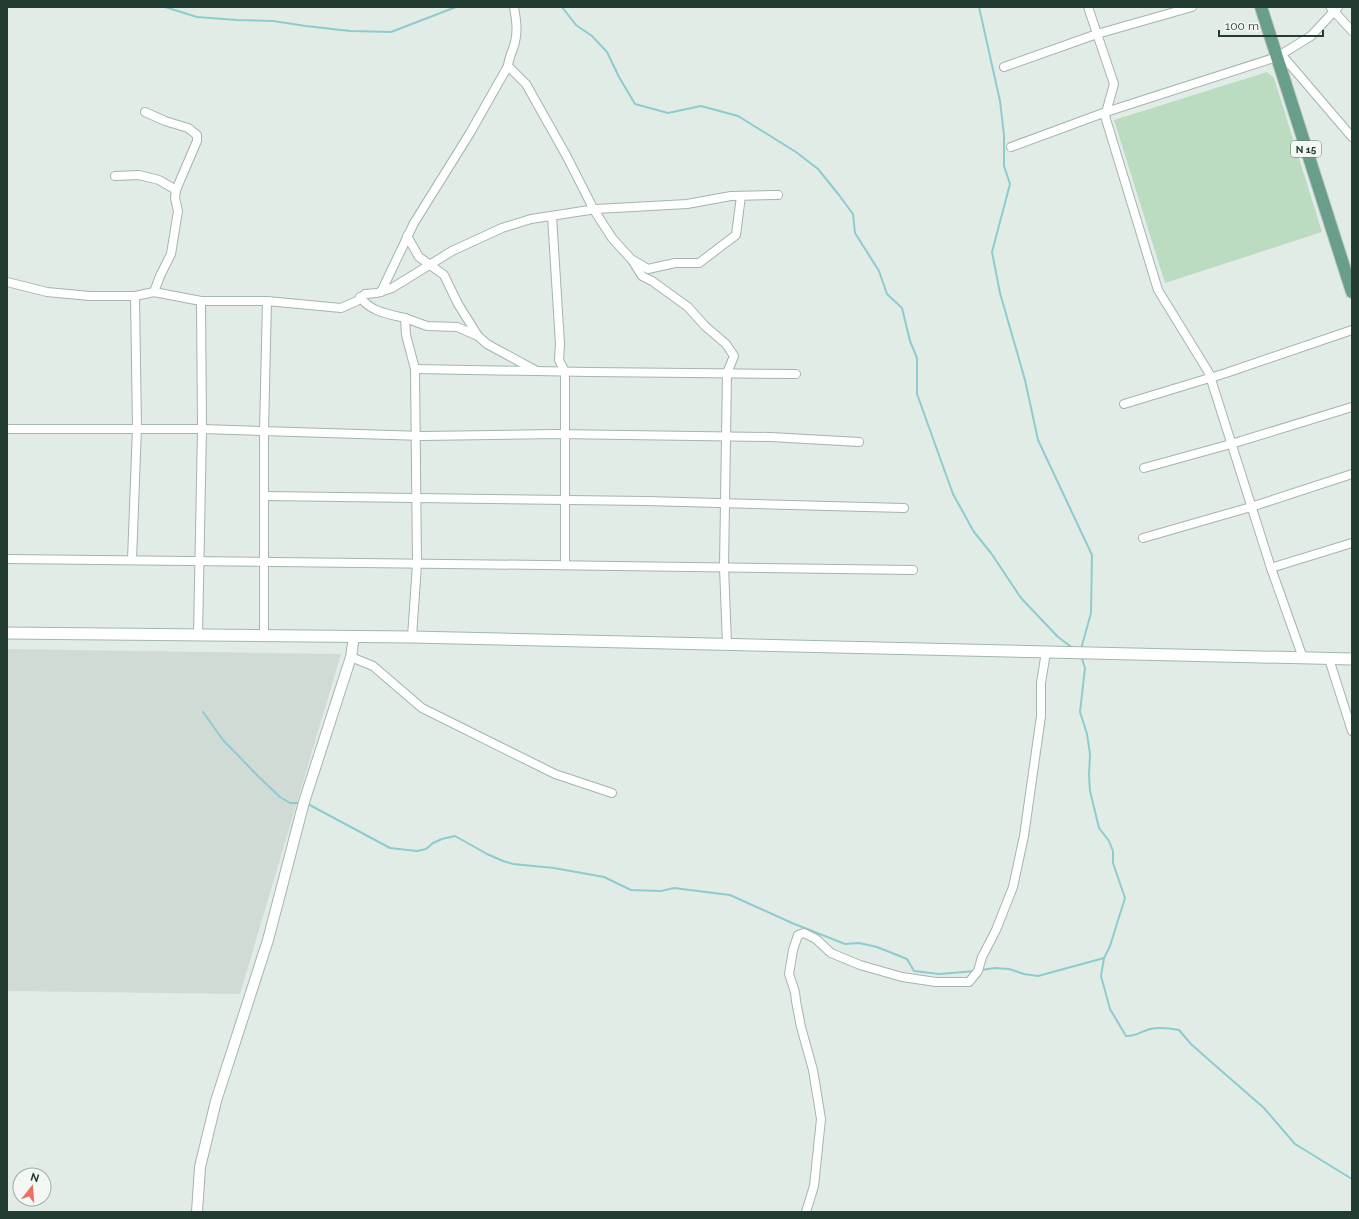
<svg xmlns="http://www.w3.org/2000/svg" width="1359" height="1219" viewBox="0 0 1359 1219" font-family="Raleway,sans-serif">
<rect width="100%" height="100%" fill="#e2ece6"/>
<path fill="#d1dbd5" d="M7,649L341,654L240,994L7,991Z"/>
<path fill="#bcdcc1" d="M1267,72L1274,78L1322,232L1165,283L1114,120Z"/>
<g fill="none" stroke-linecap="round" stroke-linejoin="round">
<g stroke="#8dccce" stroke-width="2">
<path d="M165,7L197,17L237,20L273,21L306,26L350,31L391,32L456,7"/>
<path d="M562,7L576,25L592,36L607,52L619,77L635,104L668,113L701,106L738,116L796,152L818,169L839,195L853,214L855,233L879,271L887,294L902,308L910,341L917,358V394L953,494L974,532L991,553L1021,598L1058,637L1074,649"/>
<path d="M979,7L1000,101L1004,135V166L1010,184L992,252L1000,293L1025,380L1038,440L1092,555L1091,613L1081,649"/>
<path d="M1081,656L1085,668L1080,712L1087,734L1090,754L1089,775L1090,791L1099,828L1109,841L1113,851V863L1125,898L1110,946L1104,958L1101,976L1110,1009L1126,1036C1135,1037 1142,1031 1150,1029C1160,1027 1169,1028 1179,1030L1191,1044L1209,1060L1264,1108L1295,1144L1352,1179"/>
<path d="M203,712L223,740L259,777L280,797L290,803H300"/>
<path d="M306,803L390,848L417,851L426,849L433,843L442,839L455,836L487,854L503,861L513,864L554,868L604,877L631,890L661,891L674,888L730,895L792,923L845,944L859,943L877,947L907,959L914,971L939,974L975,971"/>
<path d="M981,970L995,968L1009,969L1024,974L1038,976L1104,958"/>
</g>
<g stroke="#a5b4ac" stroke-width="10">
<g id="minor">
<path d="M1088,7L1114,84L1105,116L1158,290L1209,373L1271,568L1303,658"/>
<path d="M1331,8L1352,31"/>
<path d="M1281,54L1352,137"/>
<path d="M508,66C509,56 513,51 515,42C518,30 516,19 514,7"/>
<path d="M1004,67L1097,34L1192,7"/>
<path d="M145,112L165,121L188,128L197,135V141L176,190L175,198L178,211L171,254L160,276L154,292"/>
<path d="M1011,147L1106,112L1277,57L1311,36L1338,7"/>
<path d="M115,176L139,175L159,180L176,190"/>
<path d="M552,216L560,344L559,360L565,372V565"/>
<path d="M407,236L419,257L444,275L458,304L478,336"/>
<path d="M632,260L642,276L652,281L688,307L705,326L726,344L734,356L727,373L724,567L727,644"/>
<path d="M7,282L47,292L90,296H135L154,292L201,301"/>
<path d="M381,292L414,223L470,133L508,66L526,84L566,155L594,210L612,238L631,259L648,269L675,263H699L736,235L741,196"/>
<path d="M360,297C371,312 388,314 405,318L406,335L415,369L417,564L412,637"/>
<path d="M405,318L427,326L457,327L478,336L487,344L535,370"/>
<path d="M415,369L589,372L796,374"/>
<path d="M1124,404L1226,373L1352,330"/>
<path d="M7,429H202L423,436L556,434L771,437L859,442"/>
<path d="M1144,468L1231,444L1352,407"/>
<path d="M264,496L646,501L904,508"/>
<path d="M1143,538L1251,507L1352,474"/>
<path d="M7,559L543,565L913,570"/>
<path d="M132,560L137,428L135,296"/>
<path d="M1271,568L1352,543"/>
<path d="M198,635L202,429L201,301H267L341,308L357,301L365,294L377,293L392,288L452,251L502,228L531,219L596,209L687,204L731,196L778,195"/>
<path d="M264,635V431L267,301"/>
<path d="M351,657L373,666L422,708L555,774L612,793"/>
<path d="M1329,659L1352,731"/>
<path d="M806,1212L814,1186L821,1119L813,1070L801,1027L796,1001L795,992L789,974L793,950L798,935L804,933L816,939L831,953L860,965L902,977L936,982H969L978,971L982,957L996,930L1013,887L1024,836L1041,716V683L1046,652"/>
</g>
</g>
<g stroke="#a5b4ac" stroke-width="12">
<path id="tertiary" d="M197,1212L200,1167L216,1101L268,940L304,802L351,657L354,636"/>
</g>
<g stroke="#a1b7ad" stroke-width="13">
<path id="secondary" d="M7,633L412,637L1352,659"/>
</g>
<g stroke="#c1c8c6" stroke-width="14">
<path id="primary" d="M1261,7L1352,292"/>
</g>
<use href="#minor" stroke="#fff" stroke-width="8"/>
<use href="#tertiary" stroke="#fff" stroke-width="10"/>
<use href="#secondary" stroke="#fff" stroke-width="11"/>
<use href="#primary" stroke="#699f8a" stroke-width="12"/>
</g>
<g text-anchor="middle" dominant-baseline="central" stroke-width="3" stroke-linejoin="round" paint-order="stroke">
<rect fill="#f3f8f5" stroke="#61746c" stroke-width="1" x="1291" y="141" width="30" height="16" rx="3"/>
<g font-size="10" font-weight="bold" fill="#233c32">
<text x="1306" y="149">N 15</text>
</g>
</g>
<rect width="1359" height="1219" fill="none" stroke="#233c32" stroke-width="16"/>
<g transform="translate(32 1187) rotate(17)"><circle r="19" fill="#f3f8f5" stroke="#a0ada7"/>
<path d="M0-3L7 15L0 10L-7 15Z" fill="#ea7262"/>
<text y="-6" font-size="11" font-weight="bold" text-anchor="middle" fill="#233c32">N</text>
</g>
<path d="M1219 30v6h104v-6" fill="none" stroke="#233c32" stroke-width="2"/>
<text x="1225" y="30" font-size="12" fill="#233c32" stroke="#f3f8f5" stroke-width="3" paint-order="stroke">100 m</text>
</svg>
